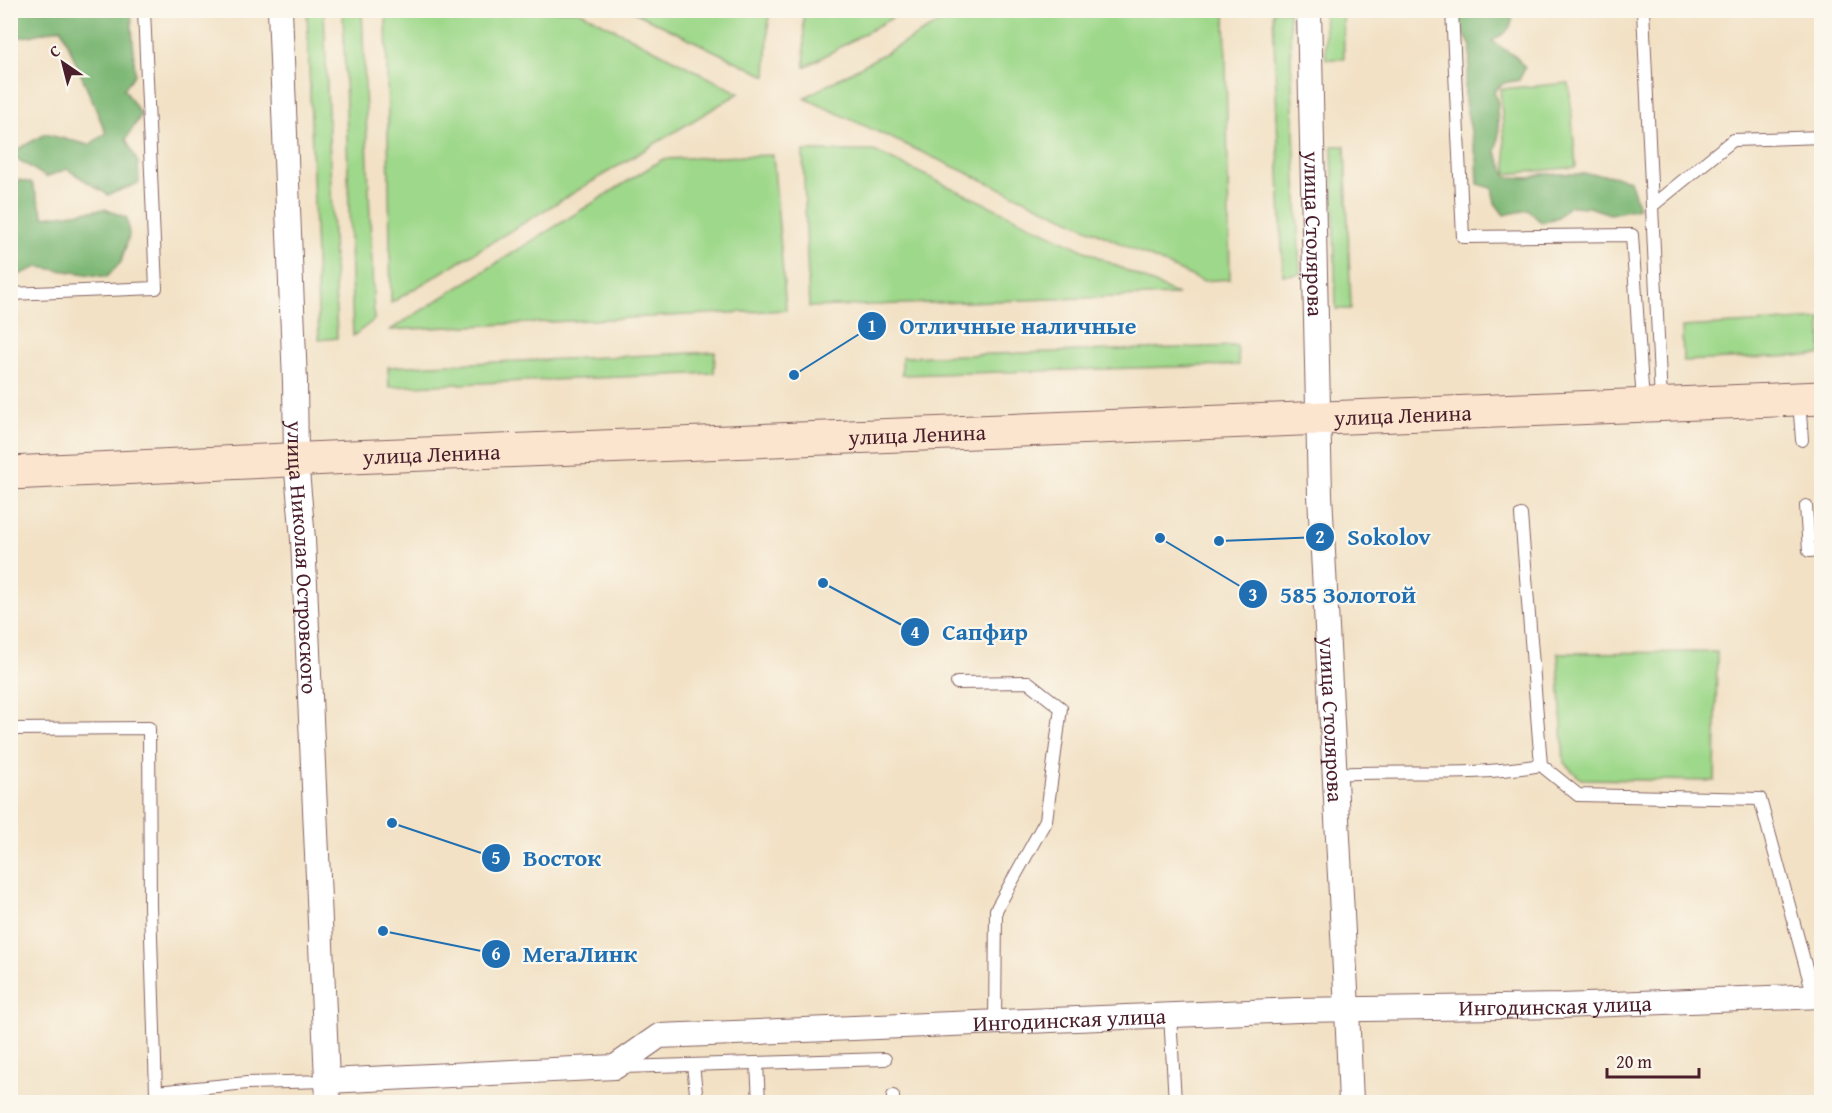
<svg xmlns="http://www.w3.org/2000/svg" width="1832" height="1113" viewBox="0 0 1832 1113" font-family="'Gentium Book Plus',serif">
<rect width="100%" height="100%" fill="#fbf7ec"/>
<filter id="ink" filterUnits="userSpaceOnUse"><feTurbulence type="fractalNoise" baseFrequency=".0167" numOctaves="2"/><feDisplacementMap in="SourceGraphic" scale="12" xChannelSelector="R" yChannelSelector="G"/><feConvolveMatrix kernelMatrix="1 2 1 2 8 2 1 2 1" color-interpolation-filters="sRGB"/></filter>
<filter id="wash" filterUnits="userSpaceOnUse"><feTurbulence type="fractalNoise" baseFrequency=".008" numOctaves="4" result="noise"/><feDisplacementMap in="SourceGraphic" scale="24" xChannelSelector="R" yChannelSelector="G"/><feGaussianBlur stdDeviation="1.35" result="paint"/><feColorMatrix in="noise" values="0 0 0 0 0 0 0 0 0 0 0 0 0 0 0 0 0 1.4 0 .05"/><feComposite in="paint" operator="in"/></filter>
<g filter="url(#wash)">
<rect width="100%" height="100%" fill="#f2e1c5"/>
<g fill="#9ed88a" stroke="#747c5a" stroke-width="1.5">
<path d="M803,10H904V11L805,67Z"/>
<path d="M307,11H324L337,338L319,340Z"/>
<path d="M343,11H362L374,320L353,336Z"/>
<path d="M386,11H579L739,93L391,303Z"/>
<path d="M632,11H769L766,76Z"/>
<path d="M961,11H1225L1230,279L1202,281L804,98Z"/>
<path d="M1273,11H1289L1300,274L1283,275Z"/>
<path d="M1324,11H1343L1344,59H1326Z"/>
<path d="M1569,83L1576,167L1507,174L1500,89Z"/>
<path d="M1332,146H1345L1351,309H1336Z"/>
<path d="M803,151H874L1178,295L809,307Z"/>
<path d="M773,155L786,310L390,330L663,159Z"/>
<path d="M1821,319V355L1683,361L1682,327Z"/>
<path d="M1237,346L1239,365L902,375V357Z"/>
<path d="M715,352L714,373L389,387L388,367Z"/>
<path d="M1717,652L1715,781L1581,779L1564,763L1558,653Z"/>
</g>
<g fill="#7eb876" stroke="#646c50" stroke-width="1.5">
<path d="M11,10L131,11L135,74L124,89L141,115L126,139L138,163L139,183L108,195L67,169L46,177L11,155V153L45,134L89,145L106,133L61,28L30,36L11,38Z"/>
<path d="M1458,11H1512C1515,27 1505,34 1492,41L1516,57L1525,68L1519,80L1504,83L1494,91L1498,104L1497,111L1499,132L1496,152L1507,177L1529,178L1542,174H1589L1607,175L1630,180L1639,208L1610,214L1589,207L1569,206L1558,217L1542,223L1528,210L1504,215L1495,203L1492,188L1478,184L1477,160L1465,102V83L1469,68L1471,46L1459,25Z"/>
<path d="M18,180L32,183L44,217L105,209L127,218L129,236L121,262L107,277L38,267L11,278V201Z"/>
</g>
</g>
<g filter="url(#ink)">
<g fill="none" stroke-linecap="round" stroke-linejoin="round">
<g stroke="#856361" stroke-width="14">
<g id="service">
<path d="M1452,10L1463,237L1632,235L1643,403"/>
<path d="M1643,10L1661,402"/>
<path d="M1653,205L1733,140L1822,137"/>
<path d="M10,294L156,288L144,10"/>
<path d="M1799,400L1802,440"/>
<path d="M1806,506L1809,551L1822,550"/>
<path d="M1521,515L1541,765"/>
<path d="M957,683L1028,682L1061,708L1046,820L996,910L995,1023"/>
<path d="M10,729L149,728L150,906L156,1092L247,1083L328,1081"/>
<path d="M1335,774C1404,770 1473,777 1541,765L1578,795L1760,799L1814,997"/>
<path d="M1170,1015L1175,1102"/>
<path d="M757,1063L759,1102"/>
<path d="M693,1065L697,1102"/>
<path d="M622,1067L885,1059"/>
<path d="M893,1096V1102"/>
</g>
</g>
<g stroke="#856361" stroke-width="26">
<g id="minor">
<path id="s1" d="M280,10L295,382L296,460L303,539L328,1102"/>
<path id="s2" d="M1309,10L1320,495L1347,1009L1351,1102"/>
<path id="s3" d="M328,1081L615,1067L659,1036L1297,1010L1561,1006L1822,996"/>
</g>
</g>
<g stroke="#856361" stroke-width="35">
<g id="secondary">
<path id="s4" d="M10,473L351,457L1822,398"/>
</g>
</g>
<use href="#service" stroke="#fff" stroke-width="12"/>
<use href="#minor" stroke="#fff" stroke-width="24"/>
<use href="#secondary" stroke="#fce5cf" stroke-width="33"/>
</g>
</g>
<g text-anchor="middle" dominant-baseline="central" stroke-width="4.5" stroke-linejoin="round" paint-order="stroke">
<g font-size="22" fill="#4a1f2b" stroke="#fbf7ec">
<text stroke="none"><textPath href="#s2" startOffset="224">улица Столярова</textPath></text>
<text stroke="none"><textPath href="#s4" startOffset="1394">улица Ленина</textPath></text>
<text stroke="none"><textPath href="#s4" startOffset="908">улица Ленина</textPath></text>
<text stroke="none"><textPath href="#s4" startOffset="422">улица Ленина</textPath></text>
<text stroke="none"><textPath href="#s1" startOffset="548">улица Николая Островского</textPath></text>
<text stroke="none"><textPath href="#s2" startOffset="710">улица Столярова</textPath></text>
<text stroke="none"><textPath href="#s3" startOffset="1238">Ингодинская улица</textPath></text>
<text stroke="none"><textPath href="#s3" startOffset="752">Ингодинская улица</textPath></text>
</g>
</g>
<path fill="none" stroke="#1f6fb2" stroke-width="2" d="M794 375L872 326M1219 541L1320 537M1160 538L1253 594M823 583L915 632M392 823L496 858M383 931L496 954"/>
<g fill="#1f6fb2" stroke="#fbf7ec" stroke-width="2">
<circle cx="794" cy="375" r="6"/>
<circle cx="1219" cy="541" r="6"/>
<circle cx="1160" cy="538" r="6"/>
<circle cx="823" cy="583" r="6"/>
<circle cx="392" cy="823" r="6"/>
<circle cx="383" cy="931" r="6"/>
<circle cx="872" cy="326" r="15"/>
<circle cx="1320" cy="537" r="15"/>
<circle cx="1253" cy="594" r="15"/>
<circle cx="915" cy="632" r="15"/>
<circle cx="496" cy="858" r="15"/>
<circle cx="496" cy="954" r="15"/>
</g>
<g font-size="18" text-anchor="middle" font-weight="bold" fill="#fff">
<text x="872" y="332">1</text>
<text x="1320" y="543">2</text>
<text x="1253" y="601">3</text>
<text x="915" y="638">4</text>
<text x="496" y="864">5</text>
<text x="496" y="960">6</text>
</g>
<g font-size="24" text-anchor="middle" font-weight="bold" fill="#1f6fb2" stroke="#fbf7ec" stroke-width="4.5" stroke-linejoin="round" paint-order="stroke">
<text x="1018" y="334">Отличные наличные</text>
<text x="1389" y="545">Sokolov</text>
<text x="1348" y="603">585 Золотой</text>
<text x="985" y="640">Сапфир</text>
<text x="562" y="866">Восток</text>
<text x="580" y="962">МегаЛинк</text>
</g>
<rect width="1832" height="1113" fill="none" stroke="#fbf7ec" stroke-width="36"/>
<g transform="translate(63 63) rotate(325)" stroke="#fbf7ec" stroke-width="4.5" paint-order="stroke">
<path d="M0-4.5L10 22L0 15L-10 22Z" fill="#4a1f2b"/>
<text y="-9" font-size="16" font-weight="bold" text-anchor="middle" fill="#4a1f2b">С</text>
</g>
<path d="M1607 1068v9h92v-9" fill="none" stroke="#4a1f2b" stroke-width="3"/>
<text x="1616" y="1068" font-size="18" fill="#4a1f2b" stroke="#fbf7ec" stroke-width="4.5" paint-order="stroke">20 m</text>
</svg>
